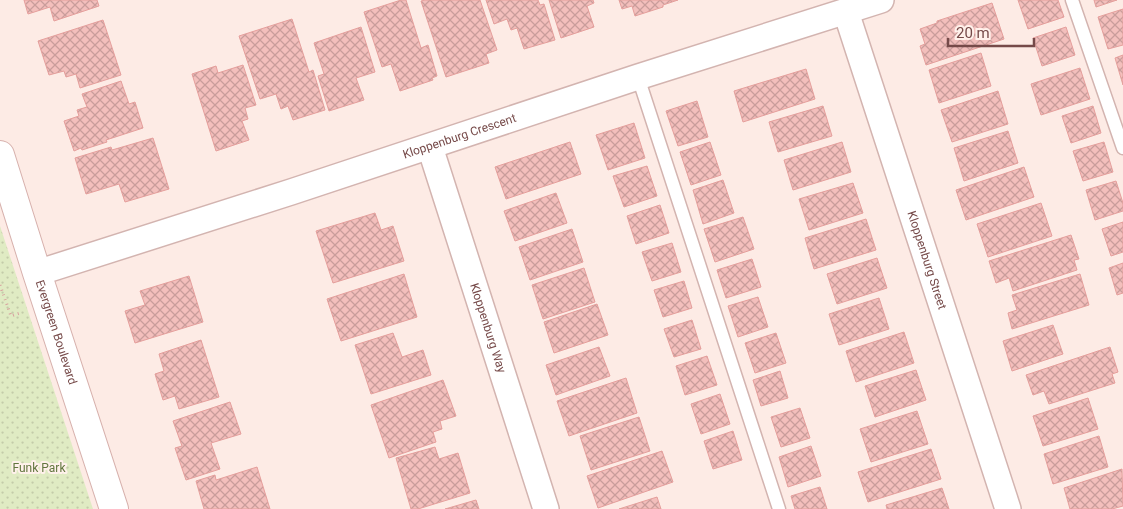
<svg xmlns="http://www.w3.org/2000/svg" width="1123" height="509" viewBox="0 0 1123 509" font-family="Roboto,sans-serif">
<defs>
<pattern id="park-dots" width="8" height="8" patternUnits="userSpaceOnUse" patternTransform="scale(1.25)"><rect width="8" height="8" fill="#e0ebc3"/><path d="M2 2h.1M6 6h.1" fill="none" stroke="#c4cba9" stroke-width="1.8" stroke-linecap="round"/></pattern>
<pattern id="building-cross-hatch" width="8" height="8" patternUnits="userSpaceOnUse" patternTransform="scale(1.25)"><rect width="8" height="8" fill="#f3bfbc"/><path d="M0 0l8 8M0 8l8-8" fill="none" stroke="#c99d9b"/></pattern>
</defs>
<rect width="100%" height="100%" fill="#fdebe5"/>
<path fill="url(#park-dots)" d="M0,226L93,509H0Z"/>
<g fill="url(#building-cross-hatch)" stroke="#e59f9c">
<path d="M24,0H97L99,6L54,21L50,7L28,14Z"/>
<path d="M401,0H406L421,48L428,45L437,76L432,78L433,80L400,91L391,64L382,67L364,12Z"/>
<path d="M425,0H480L497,50L486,54L489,63L446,77L421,1Z"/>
<path d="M486,0H538L540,5L544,4L555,40L524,49L517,28L511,30L507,19L494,24Z"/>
<path d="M549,0H593L594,3L587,6L594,27L561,38Z"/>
<path d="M619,0H678L663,5V7L635,16L632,6L622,9Z"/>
<path d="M1018,0H1058L1064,17L1028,29Z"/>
<path d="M1094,0H1117L1096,7Z"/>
<path d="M992,3L1004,39L926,65L920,46L925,44L920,29L937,23V21Z"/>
<path d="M1123,9V45L1108,49L1098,17Z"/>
<path d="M292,19L309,72L313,70L325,110L293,120L288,106L281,109L276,94L260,99L239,36Z"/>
<path d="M103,20L121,75L80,88L76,74L66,77L64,71L49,75L38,41Z"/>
<path d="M361,27L375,72L356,78L364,100L329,111L318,76L324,74L314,43Z"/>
<path d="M1066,27L1075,55L1042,66L1033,38Z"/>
<path d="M981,53L991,86L939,103L929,70Z"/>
<path d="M1123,55V85L1115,58Z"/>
<path d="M243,65L256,105L245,108L248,119L242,121L249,140L216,151L192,74L216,66L218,73Z"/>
<path d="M1080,68L1090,99L1041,115L1031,84Z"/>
<path d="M806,69L815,99L743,122L734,91Z"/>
<path d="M121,81L129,104L135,102L143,128L106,140L107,142L82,150L81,148L74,151L64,121L79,116L77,110L87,107L82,94Z"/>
<path d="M998,91L1008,124L952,142L941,110Z"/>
<path d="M697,101L708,137L678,146L666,111Z"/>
<path d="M823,106L832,136L778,152L769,122Z"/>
<path d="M1093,106L1101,133L1071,143L1062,116Z"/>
<path d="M634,123L645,158L608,170L596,135Z"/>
<path d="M1008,131L1018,163L964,181L954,148Z"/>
<path d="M153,138L169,189L125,202L119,184L86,194L75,158L111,147L112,150Z"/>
<path d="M570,142L581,174L506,199L495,167Z"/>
<path d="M710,142L721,175L691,185L680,152Z"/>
<path d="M842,142L851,172L793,190L784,160Z"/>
<path d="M1104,142L1113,172L1083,181L1073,151Z"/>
<path d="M647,166L657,196L624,207L613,176Z"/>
<path d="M1024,167L1034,197L966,220L956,190Z"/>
<path d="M723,180L734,213L703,224L693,190Z"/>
<path d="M1116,181L1123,203V211L1095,220L1086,190Z"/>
<path d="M853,183L863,213L809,230L799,199Z"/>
<path d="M556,193L567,223L515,241L504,211Z"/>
<path d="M1041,203L1052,236L988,257L977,224Z"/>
<path d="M660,205L669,233L636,244L627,216Z"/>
<path d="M375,213L381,230L393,226L404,261L333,283L316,231Z"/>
<path d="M743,217L754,249L715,262L704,229Z"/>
<path d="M866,219L876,250L814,269L805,238Z"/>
<path d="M1123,222V252L1111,256L1102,229Z"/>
<path d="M572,229L583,262L530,280L519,247Z"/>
<path d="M1071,235L1079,259L1074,260L1077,270L1013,291L1009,278L996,283L989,261Z"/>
<path d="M672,243L681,272L652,281L642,252Z"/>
<path d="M877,258L887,288L837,304L827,274Z"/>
<path d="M752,259L761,287L726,298L717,270Z"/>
<path d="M1123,263V293L1117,295L1109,268Z"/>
<path d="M584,268L595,302L543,319L532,285Z"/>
<path d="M404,274L417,317L341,341L327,299Z"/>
<path d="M1080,274L1089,305L1012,329L1008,313L1017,310L1012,295Z"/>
<path d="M189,276L203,322L135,343L125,311L145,305L140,291Z"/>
<path d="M684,281L692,308L663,317L654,290Z"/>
<path d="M758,297L768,327L738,337L728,306Z"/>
<path d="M879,298L889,329L839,345L829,314Z"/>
<path d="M597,304L608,335L554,353L544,322Z"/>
<path d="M692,320L701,349L674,357L664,329Z"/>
<path d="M1053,325L1063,354L1012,371L1003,341Z"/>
<path d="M904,332L914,363L856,382L846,351Z"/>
<path d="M393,333L402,357L423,350L431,375L371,394L355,345Z"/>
<path d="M776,333L786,363L755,373L745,343Z"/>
<path d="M201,340L219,397L179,409L175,396L163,400L155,374L164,371L159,354Z"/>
<path d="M599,347L610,376L556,395L546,365Z"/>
<path d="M1110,347L1118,372L1112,374L1115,383L1049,404L1044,391L1033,395L1026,375Z"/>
<path d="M707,356L717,385L685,395L676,366Z"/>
<path d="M916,370L926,400L875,417L865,386Z"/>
<path d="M780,371L788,398L761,406L753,380Z"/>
<path d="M626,378L637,413L569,436L557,401Z"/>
<path d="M443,380L456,416L440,421L442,429L433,432L436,442L389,458L371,405Z"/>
<path d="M720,394L730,424L701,434L691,404Z"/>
<path d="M1088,398L1098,429L1043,446L1033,416Z"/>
<path d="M230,402L241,434L211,443L220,469L186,480L175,448L182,446L173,421Z"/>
<path d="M800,408L810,438L781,447L771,417Z"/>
<path d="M917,411L928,444L871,462L860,429Z"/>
<path d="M639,417L650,451L591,470L580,436Z"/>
<path d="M733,431L742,460L713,469L704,441Z"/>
<path d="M1099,436L1108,467L1053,484L1044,454Z"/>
<path d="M811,446L821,476L788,487L779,457Z"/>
<path d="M435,447L439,459L458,453L470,493L418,509H411L396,458Z"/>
<path d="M931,449L941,479L868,502L858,472Z"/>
<path d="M662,451L673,482L598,508L587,476Z"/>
<path d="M257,467L270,509H204L196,481L215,475L216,480Z"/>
<path d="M1122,469L1123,506L1112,509H1070L1064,488Z"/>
<path d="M820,487L827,509H795L791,496Z"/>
<path d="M942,488L949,509H887L886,505Z"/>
<path d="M657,497L661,509H619Z"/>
<path d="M476,500L479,509H445Z"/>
</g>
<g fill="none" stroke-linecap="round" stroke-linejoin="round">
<g stroke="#d3b4b0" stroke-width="15">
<g id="lane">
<path d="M1072,0L1123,148"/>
<path d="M638,77L779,509"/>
</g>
</g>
<g stroke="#d3b4b0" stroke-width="28">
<g id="street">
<path id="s1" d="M846,12L1008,509"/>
<path id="s2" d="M430,147L546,509"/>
<path id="s3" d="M37,273L291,192L638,77L881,0"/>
</g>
</g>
<g stroke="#d7b1ad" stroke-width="30">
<g id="secondary">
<path id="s4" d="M0,155L37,273L114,509"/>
</g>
</g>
<path stroke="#d8a29f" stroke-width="3" stroke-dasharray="1 4" stroke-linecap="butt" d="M0,285L11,316L20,313"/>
<use href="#lane" stroke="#fff" stroke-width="12"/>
<use href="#street" stroke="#fff" stroke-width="25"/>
<use href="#secondary" stroke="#fff" stroke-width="28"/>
</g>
<g text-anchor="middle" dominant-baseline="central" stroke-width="4" stroke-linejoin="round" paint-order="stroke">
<g font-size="12" fill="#764a49" stroke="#fff1eb">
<text stroke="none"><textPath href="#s3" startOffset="444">Kloppenburg Crescent</textPath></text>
<text stroke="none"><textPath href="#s1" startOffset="261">Kloppenburg Street</textPath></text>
<text stroke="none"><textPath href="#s2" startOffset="190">Kloppenburg Way</textPath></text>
<text stroke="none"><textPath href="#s4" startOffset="186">Evergreen Boulevard</textPath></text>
</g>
<g font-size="12" fill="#62763e" stroke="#fff1eb">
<text x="39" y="468">Funk Park</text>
</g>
</g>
<path d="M948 38v8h86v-8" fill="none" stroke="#764a49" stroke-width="2.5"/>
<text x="956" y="38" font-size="15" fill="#764a49" stroke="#fff1eb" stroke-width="4" paint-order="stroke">20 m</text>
</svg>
